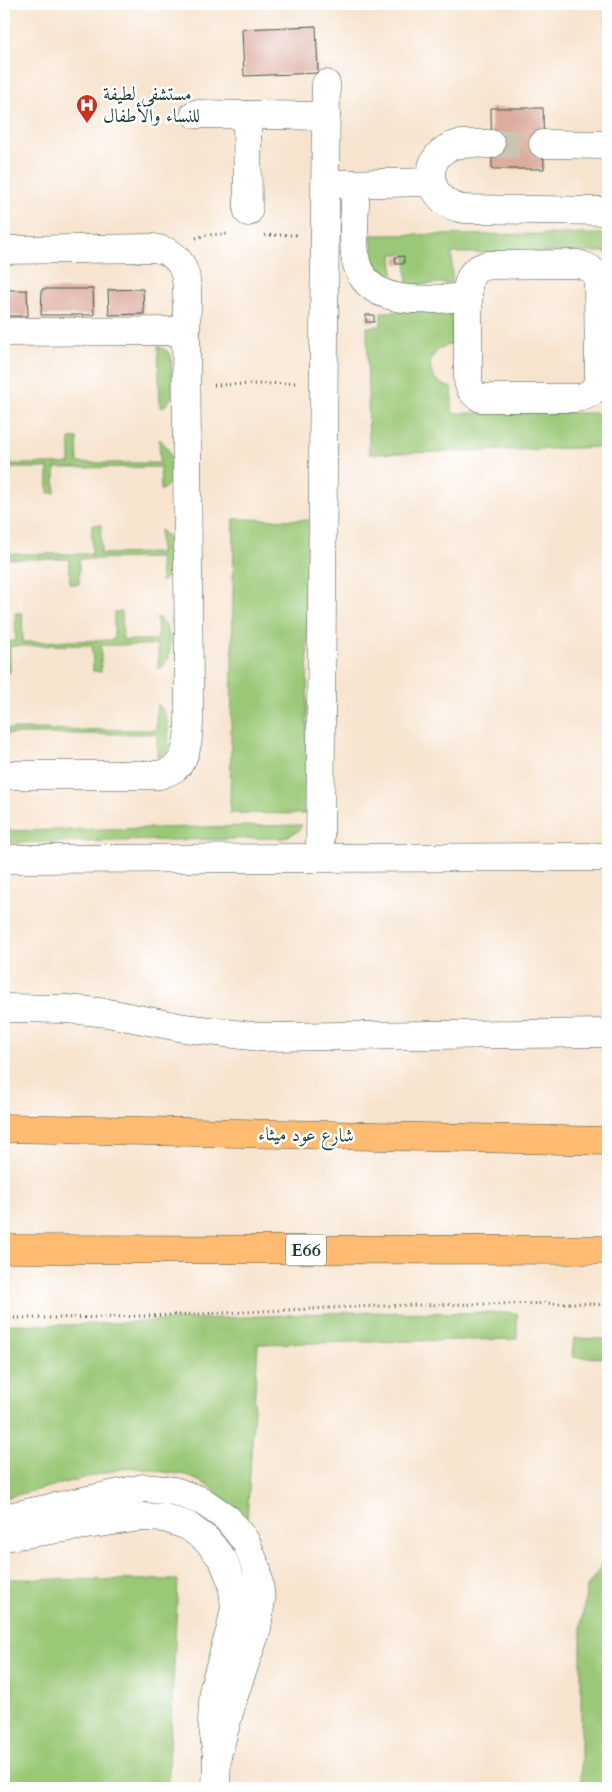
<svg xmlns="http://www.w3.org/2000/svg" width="612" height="1792" viewBox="0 0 612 1792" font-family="Cardo,Amiri,serif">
<rect width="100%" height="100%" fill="#fff"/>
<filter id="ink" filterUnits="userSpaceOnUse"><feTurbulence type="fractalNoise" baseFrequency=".02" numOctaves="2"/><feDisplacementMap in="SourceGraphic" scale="10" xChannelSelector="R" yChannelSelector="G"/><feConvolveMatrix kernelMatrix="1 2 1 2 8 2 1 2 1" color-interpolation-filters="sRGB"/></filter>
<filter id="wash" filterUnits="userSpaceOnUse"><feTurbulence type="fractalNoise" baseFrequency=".0096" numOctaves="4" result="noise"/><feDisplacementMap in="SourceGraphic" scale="20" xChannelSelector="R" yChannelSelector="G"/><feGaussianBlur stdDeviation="1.12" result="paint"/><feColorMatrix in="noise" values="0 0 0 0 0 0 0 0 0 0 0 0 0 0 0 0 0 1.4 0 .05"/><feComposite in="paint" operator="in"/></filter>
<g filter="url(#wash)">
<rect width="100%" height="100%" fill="#f7e4cf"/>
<g fill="#9ac876" stroke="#5c8255">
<path d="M608,234V252L452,253V283L407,285L406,254H392L394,284L380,276L375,268L371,235Z"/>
<path d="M452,311V344C423,350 423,381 452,388V413H608V447L369,454L367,327L381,326V312Z"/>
<path d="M158,346L167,351L171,356L173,395L166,405L160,408Z"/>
<path d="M77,438L78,463H160L159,439C173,449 173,466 171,482L161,491L160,467L55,468V493H48V468H4V464H70V439Z"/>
<path d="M234,519L309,520L306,814L230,813Z"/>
<path d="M92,525H101V554L160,553V530C174,539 173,558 171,573L161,582L160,558L79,559V584H70L69,559H4V554H92Z"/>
<path d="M114,612H122L123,640H158L157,617C173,626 176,660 158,669V645H101V672L93,671L92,645L10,646V672L4,673V642L16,641L15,613H22L23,642L114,640Z"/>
<path d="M157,704C171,713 168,732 169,747C167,754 163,757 157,758V734H4V729L156,730Z"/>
<path d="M302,825L298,831L284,838L4,843V831Z"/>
<path d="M351,1312L517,1313V1339L258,1344L247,1520L211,1487L186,1475L129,1467L4,1498V1324L67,1325Z"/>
<path d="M574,1338L608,1339V1358L572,1357Z"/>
<path d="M608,1561V1788H581V1625L587,1587L602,1565Z"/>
<path d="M4,1579L178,1580L168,1788H4Z"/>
</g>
<g id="blocks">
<g fill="#ddac9f">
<path d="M605,6H608V46L605,45Z"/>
<path d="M316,26L318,73L244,76L242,29Z"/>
<path d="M491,108H543L544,169H492Z"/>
<path d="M404,256V264H396L395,257Z"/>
<path d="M42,289H93L94,315H41Z"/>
<path d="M143,289L144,314L109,315L108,290Z"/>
<path d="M4,290H27L28,316H4Z"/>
<rect x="366" y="315" width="8" height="7"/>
</g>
</g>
</g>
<g filter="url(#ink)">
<use href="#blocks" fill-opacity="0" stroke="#3f564b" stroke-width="1"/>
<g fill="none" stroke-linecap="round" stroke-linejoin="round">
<path stroke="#ccc3b0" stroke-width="28" stroke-dasharray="28 14" stroke-linecap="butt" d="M491,144H543"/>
<g stroke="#3f564b" stroke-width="29">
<g id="minor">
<path d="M195,114L326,116"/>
<path d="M247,115L248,212"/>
<path d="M491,144C479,144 464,142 452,146C418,159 428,205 465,209L608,211"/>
<path d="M543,144L608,145"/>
<path d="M337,184L432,182"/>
<path d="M356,184C355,207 352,240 356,261C367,310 432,299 467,297"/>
<path d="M4,250L154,248C197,255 186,298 186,331"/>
<path d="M578,264C589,267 593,270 598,279L599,376C597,390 589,397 575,398H481C472,394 469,389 468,380V285C471,272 476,268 489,265Z"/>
<path d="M4,332L186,331L189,687C188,710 194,752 175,768C171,771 165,773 160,775H4"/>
<path d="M320,857L326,84"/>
<path d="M4,859L608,857"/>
<path d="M4,1008L67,1009L108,1013L184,1028L260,1037L608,1033"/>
<path d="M4,1518L144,1488L174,1491L202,1501L227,1518L246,1542L257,1569L261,1599L257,1629L235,1692L217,1756"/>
<path d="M4,1537L141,1517L165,1518L188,1526L208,1541L223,1560L232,1582L235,1607L230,1631L214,1687L212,1721L217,1756L216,1788"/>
</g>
</g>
<g stroke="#3f564b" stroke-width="29">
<g id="highway">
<path d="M4,1128L608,1141"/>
<path d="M4,1249L608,1250"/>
</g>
</g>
<g stroke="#3f564b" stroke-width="3" stroke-dasharray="1 4" stroke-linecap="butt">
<path d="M608,6V4"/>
<path d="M607,117V45"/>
<path d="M265,235H296"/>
<path d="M196,238L205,235L229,234"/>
<path d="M214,385L296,383"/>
<path d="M4,1318C120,1319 236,1312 353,1307C427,1304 502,1304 576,1303L608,1305"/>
</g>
<use href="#minor" stroke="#fff" stroke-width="28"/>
<use href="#highway" stroke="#ffbb71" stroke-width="28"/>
</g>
</g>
<defs>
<g id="hospital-pin" transform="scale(1.125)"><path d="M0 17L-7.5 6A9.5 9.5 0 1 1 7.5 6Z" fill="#c8321e" stroke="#fff"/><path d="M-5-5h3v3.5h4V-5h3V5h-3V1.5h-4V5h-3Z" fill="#fff"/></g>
</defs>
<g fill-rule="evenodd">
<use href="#hospital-pin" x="87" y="105"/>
</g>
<g text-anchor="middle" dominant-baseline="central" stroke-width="5" stroke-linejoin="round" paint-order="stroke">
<rect fill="#fff" stroke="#627771" stroke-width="1" x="286" y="1234.5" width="40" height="31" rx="4"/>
<g font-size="18" font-weight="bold" fill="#1f3d34">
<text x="306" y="1250">E66</text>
</g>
<g font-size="19" fill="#1f3d34" stroke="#fff" text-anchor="start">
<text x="103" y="94">مستشفى لطيفة<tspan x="103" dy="22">للنساء والأطفال</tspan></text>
</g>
<g font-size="19" fill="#1f3d34" stroke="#fff">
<text transform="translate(306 1135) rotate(1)">شارع عود ميثاء</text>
</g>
</g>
<rect width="612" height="1792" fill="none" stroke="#fff" stroke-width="20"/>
</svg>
